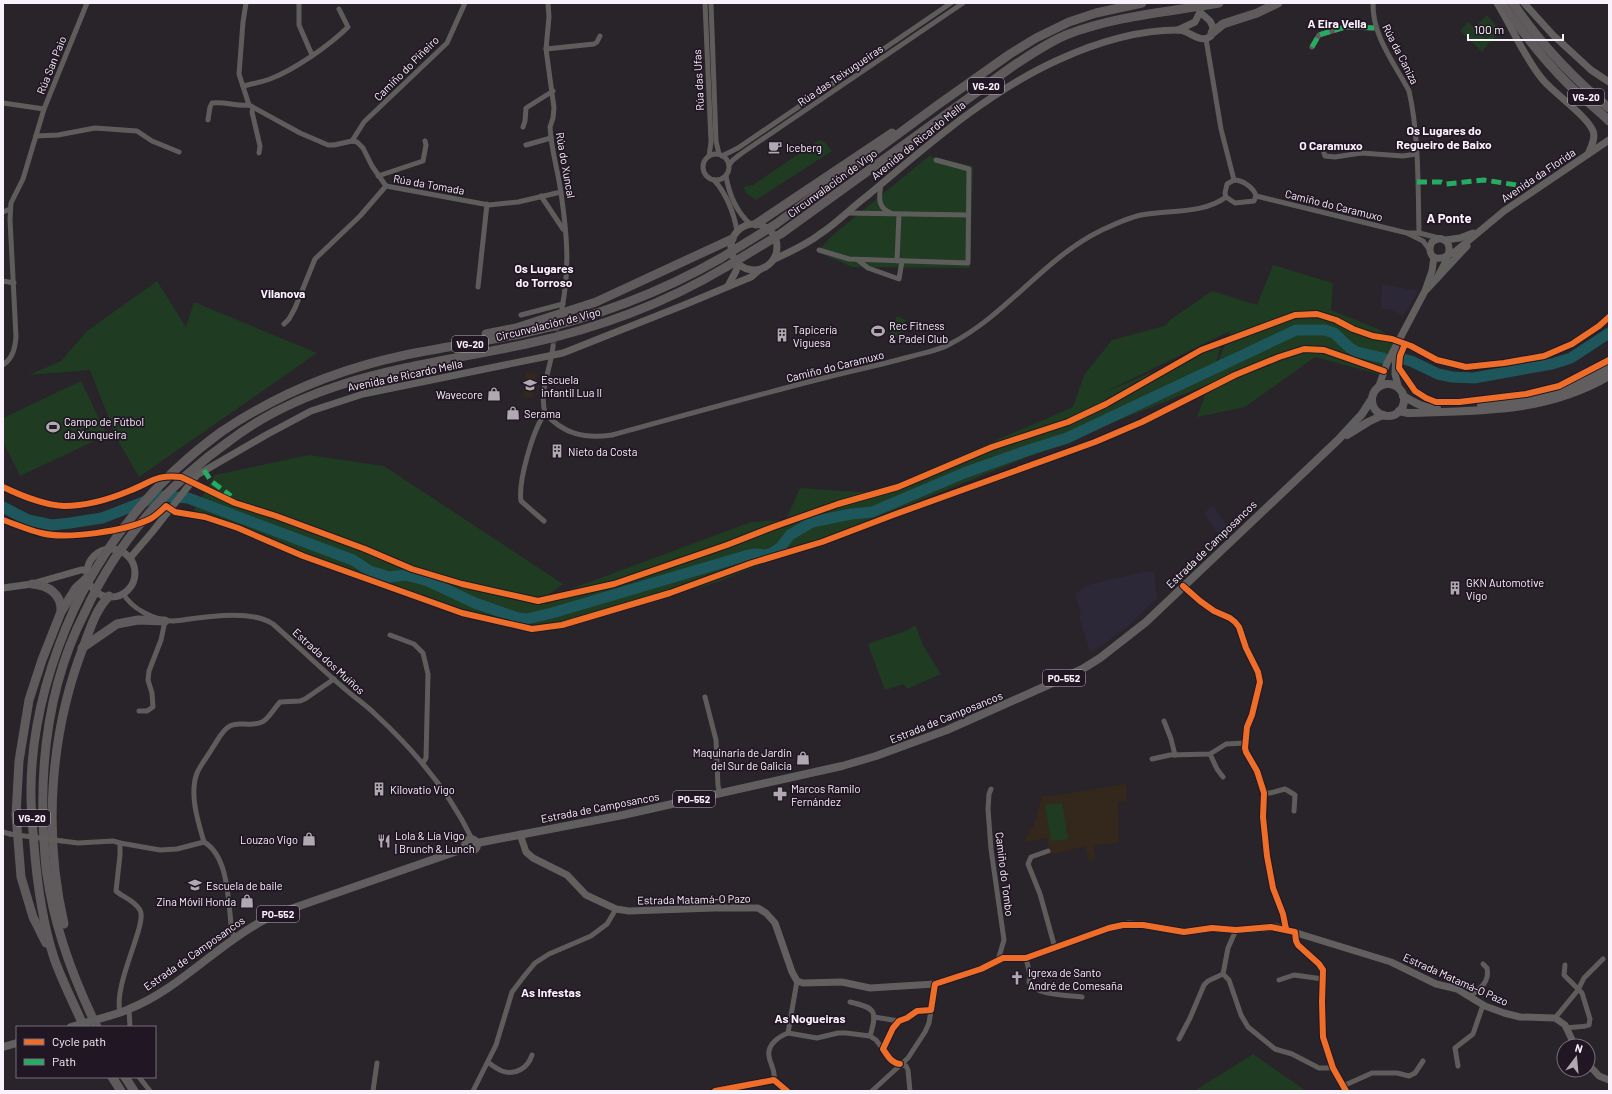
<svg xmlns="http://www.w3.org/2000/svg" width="1612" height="1094" viewBox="0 0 1612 1094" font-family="Barlow,sans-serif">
<rect width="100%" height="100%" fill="#29232a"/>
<g fill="#2d2837">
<path d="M1382,284L1418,291L1403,316L1390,309H1381Z"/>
<path d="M1213,505L1227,526L1218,534L1204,513Z"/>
<path d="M1143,572H1154L1157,598L1128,626L1103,645L1090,652L1079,616L1081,615L1075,593L1091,584Z"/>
</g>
<g fill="#34281d">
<path d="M526,372L537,374L533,398L523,397Z"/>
<path d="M1126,784L1127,801L1118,802L1119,843L1093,845L1096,858L1089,861L1085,846L1050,855L1047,838L1024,842L1030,829L1033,828L1042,796H1052Z"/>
</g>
<g fill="#1f3b22" fill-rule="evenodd">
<path d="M1487,15L1501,31L1491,42L1475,27Z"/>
<path d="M1468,22L1490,42L1482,52L1460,31Z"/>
<path d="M819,140L825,142L832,151L756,200L747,194L743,187L753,185Z"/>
<path d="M929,156L973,166L970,268L852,267L817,252L833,235Z"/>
<path d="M1273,265L1333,283L1331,310L1378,329L1398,341L1378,374L1315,357L1245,407L1197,417L1209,384L715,583L531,633L191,515L215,475L309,455L384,466L563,584L541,600L751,522L786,520L800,488L874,493L1073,407L1084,375L1112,340L1164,326L1174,317L1212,291L1257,305ZM1230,331L1212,377L1222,342L1101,394Z"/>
<path d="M157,281L186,327L194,302L317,353L139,477L117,439L90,370L29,375L61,361L87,331Z"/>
<path d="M897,316L906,320L899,339L890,335Z"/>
<path d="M81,381L107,435L20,476L3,442V418Z"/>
<path d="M915,625L924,647L941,674L907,689L904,684L885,690L868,645L870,643L908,630Z"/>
<path d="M1062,803L1068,839L1051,841L1045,805Z"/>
<path d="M1253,1054L1306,1091H1195L1196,1090Z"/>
</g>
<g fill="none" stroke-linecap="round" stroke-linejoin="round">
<g stroke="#1d565b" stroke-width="11">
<path d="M1403,359L1411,361L1438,374L1452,377L1474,378L1552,364L1571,358L1609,333"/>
<path d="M3,507L28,520L52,525L70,523L102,518L146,501L163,496L188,498L353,560L370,571L389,577L406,575L428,581L475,603L518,618L527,619L552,613L745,556L755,554L765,555L772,553L780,548L790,535L812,522L851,514L872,512L964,473L1026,451L1067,438L1296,330H1325L1334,333L1350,348L1357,352L1383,358"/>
</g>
<path stroke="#484249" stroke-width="5" stroke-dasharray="5 2.5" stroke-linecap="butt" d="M553,346L558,323"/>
<g stroke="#5f5d5c" stroke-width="5">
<path d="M246,3L243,22L239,74L249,105L300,133L328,145H334L352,141L357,142L363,148L372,166L386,186L489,205L518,202L561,192"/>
<path d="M299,3V25L312,55"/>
<path d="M548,3L549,17L546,49L554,108L553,118L550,127C551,149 558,171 561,193C567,234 570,267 562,308"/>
<path d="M705,3L711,142L709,156"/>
<path d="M711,3L716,141L719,154"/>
<path d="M1373,3C1372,36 1395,64 1409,91C1419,134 1418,189 1419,233"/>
<path d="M1206,39L1221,129L1234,180"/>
<path d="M1312,47L1319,35L1345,27L1376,28"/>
<path d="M546,49L594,44L597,42L600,36"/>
<path d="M243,86C252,84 262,82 270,79C294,70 330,45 348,27L339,9"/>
<path d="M3,103L44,109"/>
<path d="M253,108L252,112L260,146L259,153"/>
<path d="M208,120L210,107L212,103C225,101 237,107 249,105"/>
<path d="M523,127L525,121L526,108L553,91"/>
<path d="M36,136L58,135L95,128L137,131L152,141L179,152"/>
<path d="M352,141L364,122L447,43L465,3"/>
<path d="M526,145L551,138"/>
<path d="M1324,153L1325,156L1335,157L1361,153L1403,156L1416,154"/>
<circle cx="716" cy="167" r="13"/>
<path d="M722,156L738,148L951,3"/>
<path d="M729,165L733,160L742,153L963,3"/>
<path d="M378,176L423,161L426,145L425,141"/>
<path d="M726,176C729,194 737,212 750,224"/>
<path d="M714,180C726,193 734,213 737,231"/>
<path d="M1234,180C1243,180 1254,188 1256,196L1254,201L1235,203L1226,197L1225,193L1227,184Z"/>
<path d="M881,184C879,197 877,208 891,213"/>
<path d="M541,196L563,229"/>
<path d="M1256,196L1407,233L1423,241L1429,249"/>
<path d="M3,212L10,209"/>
<path d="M846,213L968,215"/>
<path d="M1408,233H1419L1439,238"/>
<path d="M819,250L849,259L968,263L969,169L936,160"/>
<path d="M858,260L868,268L899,279L902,261"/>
<path d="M897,261L899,214"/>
<path d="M3,281L14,283"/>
<path d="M478,287L487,204"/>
<path d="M521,315L563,304"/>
<path d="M284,324L289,319L295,308L315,259L360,216L386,186"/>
<path d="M553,346C551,368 539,391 545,413C563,434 585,439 612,435C682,416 753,396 824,378C852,371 880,365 909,357C922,353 938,351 950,344C1007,315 1043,259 1100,231C1113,225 1127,218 1141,215C1168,210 1204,214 1226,197"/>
<path d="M3,365C13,358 15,348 16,337L10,219L11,203L23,179L44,109L87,3"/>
<path d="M544,521L521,501C518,481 533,430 545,413"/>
<path d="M1183,586L1200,601L1214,611L1230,618L1235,622L1239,627L1246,648L1258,672L1260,682L1252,715L1247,727L1245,748L1246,752L1257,771L1264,793L1263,817L1267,856L1273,888L1283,914L1286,929"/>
<path d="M123,593C131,609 156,621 173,621C201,618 249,608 273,624C297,645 320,668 345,689C355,698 366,705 375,714C414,750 449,791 472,839"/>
<path d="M390,635L414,644L423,653L428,674L426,758L423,763"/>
<path d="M705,697L716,740L718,786L720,793"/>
<path d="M139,711H147L153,707L152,693L148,680L149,671L161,640L165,621"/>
<path d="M1164,721L1171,739L1175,755"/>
<path d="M1210,754L1217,769L1223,777"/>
<path d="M1152,759L1170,755L1210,754L1226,744L1245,743"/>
<path d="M991,789L989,794L988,809L991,849L1004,940L998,960"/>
<path d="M1264,793H1270L1285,789L1295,795L1294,811"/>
<path d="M3,832L10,834"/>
<path d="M62,841L78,843L113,841L120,843L160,850L177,849L204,842C230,857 228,906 232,932L234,938"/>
<path d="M204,842C198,822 189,794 197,773C201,764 208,756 213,747C218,740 222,730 230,726C234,723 240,724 245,724C267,726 267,717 280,702L300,701L305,699L334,679"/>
<path d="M120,843V855L116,891C124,898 134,900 140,910C148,923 113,984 120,1012"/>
<path d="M1048,851L1031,857L1028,864L1040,894L1055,948"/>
<path d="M1295,932L1296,941L1298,945L1319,964L1323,970L1322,1002L1323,1037L1333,1068L1346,1091"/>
<path d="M1026,958L1030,975L1029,982C1035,996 1069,995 1082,997"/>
<path d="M1565,965L1564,975L1582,993L1590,1019L1589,1025C1581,1028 1574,1026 1567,1028"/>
<path d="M1223,974L1229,980L1241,1015L1248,1027L1275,1049L1292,1054L1319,1068H1333"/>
<path d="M1279,980L1294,975L1323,979"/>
<path d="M1470,996C1480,989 1490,982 1487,968L1483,964"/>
<path d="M850,1002C875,1008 878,1010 870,1036"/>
<path d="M129,1009L130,1027"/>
<path d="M874,1017L899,1021L907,1018L917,1011L931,1010"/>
<path d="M1555,1018L1578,990L1584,978L1603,959"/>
<path d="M788,1033L817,1038L838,1033H846L870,1036L876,1040L893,1062L906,1066L908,1070L910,1091"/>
<path d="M1179,1039L1190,1018L1204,985L1208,981L1223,974L1228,948L1236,930"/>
<path d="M489,1063C493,1066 497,1069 502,1071C515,1076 528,1068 532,1055"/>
<path d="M1458,1066L1455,1048L1473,1034L1483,1005"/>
<path d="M139,1077L150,1091"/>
<path d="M774,1080C776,1070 770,1065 769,1056C767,1044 780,1036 788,1033L797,981"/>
<path d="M774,1080L787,1091"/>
<path d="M1343,1086L1372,1073H1397L1409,1076L1415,1073L1423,1061"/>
<path d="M373,1091L377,1063"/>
<path d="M473,1091L496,1045L512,992L525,975L535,963L549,954L591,936L607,924L616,909"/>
<path d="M715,1091L774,1080"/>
<path d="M872,1091L908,1058L925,1032L929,1023L935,984"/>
</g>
<g stroke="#625f5f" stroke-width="7">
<path d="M1497,3C1513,29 1524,57 1543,80C1555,94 1587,116 1593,131C1596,138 1591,147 1588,154"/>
<path d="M1524,3L1553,35L1591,70L1609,82"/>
<path d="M1178,30L1195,22L1200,12"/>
<circle cx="754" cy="247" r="23"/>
<path d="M1445,240L1460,238L1473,233"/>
<path d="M773,260C789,252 806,245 820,234C837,223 851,208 867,196C927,146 987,92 1058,60C1095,43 1137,30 1178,30C1190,30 1200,45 1211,36L1213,27L1210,21L1200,12"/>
<path d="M1437,278C1441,270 1457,246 1444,240C1440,237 1436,239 1432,242C1428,249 1430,260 1440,258C1446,258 1450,253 1456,251L1504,211L1609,140"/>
<path d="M728,286L736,271L738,264"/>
<path d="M1427,289L1467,246"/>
<path d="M1396,349L1395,374L1399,389"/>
<path d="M1379,386L1387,363L1425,291L1432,271L1434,257"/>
<circle cx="111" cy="573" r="24"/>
<path d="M130,558L153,531L197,475L266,435L311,411L363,394L563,353L684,305L751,277L759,270"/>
<path d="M3,588L32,584L81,570H87"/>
<path d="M520,834L526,852L533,858L567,875L586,895L616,909L629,911L714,908H758L766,913L775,923L792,972L797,981L803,983L842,982L870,988L935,984L981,969L1003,958H1026L1109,928L1129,924L1143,925L1184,932L1212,928L1236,930L1277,927L1391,962L1436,984L1457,989L1485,1006L1504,1013L1520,1017L1555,1018L1565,1025L1575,1046"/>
<path d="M1588,1064L1599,1076L1609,1080"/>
</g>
<g stroke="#605e5e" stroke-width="8">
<circle cx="1388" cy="400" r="16"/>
<path d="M1403,396C1414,402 1424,409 1437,408"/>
<path d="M1481,405C1528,400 1568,394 1609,368"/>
<path d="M1399,411L1408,413C1478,411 1546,413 1609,376"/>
<path d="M1347,435L1368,422L1383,415"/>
<circle cx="471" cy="845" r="6"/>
<path d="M477,843L623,815L842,766L876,756L947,730L1048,685L1084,668L1100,658L1146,622L1338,440L1362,414L1371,400"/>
<path d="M109,1016C116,1014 123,1012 129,1009C177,990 213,949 257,924C264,919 273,916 282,912L466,848"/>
<path d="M3,1047L17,1043"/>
</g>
<g stroke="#5f5a5b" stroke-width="9">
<path d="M1502,3C1522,32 1543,59 1568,84C1581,97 1596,108 1609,121"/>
<path d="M1513,3C1539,42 1573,78 1609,108"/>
<path d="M1212,33L1223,24L1257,13L1278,3"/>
<path d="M756,224L892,133"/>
<path d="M776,224L939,104L1010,54L1036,38L1069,22L1096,13L1142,3"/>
<path d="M782,233L1013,66C1030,55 1047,43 1066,35C1115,16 1168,12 1219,3"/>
<path d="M486,334L516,328L596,302L732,239"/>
<path d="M221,432C276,395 336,370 401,356C442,347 483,342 524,333C593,318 660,293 721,258"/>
<path d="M228,442C314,375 423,366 526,344C596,329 664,304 726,267"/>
<path d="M32,584C48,585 62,594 61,612L42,660L29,700L19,761L16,815L21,877L33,917L46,943"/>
<path d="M75,607C48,666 30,732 31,797C31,813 33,829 34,845C37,883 42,921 54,958C62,981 74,1004 84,1027"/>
<path d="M61,612L76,588L88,577"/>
<path d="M85,612C49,682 39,763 44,842C45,853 45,864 47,875C54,926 74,980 97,1027"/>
<path d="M82,648L117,624L138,620L165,621"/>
<path d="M64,924C43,832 50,732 84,645C90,629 96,609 109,596"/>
<path d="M112,1077L121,1091"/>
<path d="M125,1077L134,1091"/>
</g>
<path stroke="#5f5d5c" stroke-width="5" d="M10,834L62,841"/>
<path stroke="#605e5e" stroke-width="8" d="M71,1027L109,1016"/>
<g stroke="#5f5a5b" stroke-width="9">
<path d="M721,258L776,224"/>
<path d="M726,267L782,233"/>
<path d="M75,607C109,537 158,478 221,432"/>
<path d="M85,612C116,544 167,485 228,442"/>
</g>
<g stroke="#26ab63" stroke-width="5" stroke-dasharray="10 5" stroke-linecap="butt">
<path d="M1312,47L1319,35L1345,27L1376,28"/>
<path d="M1417,182H1441L1446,184L1484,180L1517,185L1525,188"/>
<path d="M204,470L211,481L231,496"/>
</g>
<g stroke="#211724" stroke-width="8">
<g id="cycleway">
<path d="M1405,344L1400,356L1399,368L1415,391L1426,398L1436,402H1459L1526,394L1559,386L1609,360"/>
<path d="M3,487C22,496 43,505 64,506C85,506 110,499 129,491C151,483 155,474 181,477L235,503L276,516L365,549L412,569L462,584L538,601L614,584L727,545L773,527L838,504L898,487L992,447L1068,422L1106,404L1201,350L1295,315L1317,314L1336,320L1353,329L1373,336L1392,339L1411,346L1437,360L1466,367L1504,363L1544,356L1572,344L1599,326L1609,317"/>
<path d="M3,520C15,524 28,530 41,533C67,540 125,531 150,519C156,516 161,511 166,506L175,512L205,517L238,528L303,556L462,613L532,629L562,625L670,593L752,563L822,542L893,515L1095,442L1142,422L1235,375L1279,357L1304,349L1324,350L1384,371"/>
<path d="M1183,586L1200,601L1214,611L1230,618L1235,622L1239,627L1246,648L1258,672L1260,682L1252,715L1247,727L1245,748L1246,752L1257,771L1264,793L1263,817L1267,856L1273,888L1283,914L1286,929"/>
<path d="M900,1064C891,1063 888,1056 883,1049L893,1028L899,1021L907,1018L917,1011L931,1010L935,984L981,969L1003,958H1026L1109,928L1123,925H1143L1184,932L1212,928L1236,930L1271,927L1295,932L1296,941L1298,945L1319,964L1323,970L1322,1002L1323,1037L1333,1068L1346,1091"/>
<path d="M715,1091L774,1080L787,1091"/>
</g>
</g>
<use href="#cycleway" stroke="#ee6e29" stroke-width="6"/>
</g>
<defs>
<g id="cafe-bare" transform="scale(1.08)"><path d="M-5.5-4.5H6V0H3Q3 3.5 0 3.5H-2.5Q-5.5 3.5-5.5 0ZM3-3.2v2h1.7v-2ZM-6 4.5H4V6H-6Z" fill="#b0a9b2" stroke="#211724" stroke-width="2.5" paint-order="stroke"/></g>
<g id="stadium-bare" transform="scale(1.08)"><path d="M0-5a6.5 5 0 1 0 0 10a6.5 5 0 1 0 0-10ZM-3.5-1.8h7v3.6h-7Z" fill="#b0a9b2" stroke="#211724" stroke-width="2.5" paint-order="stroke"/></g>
<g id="building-bare" transform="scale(1.08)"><path d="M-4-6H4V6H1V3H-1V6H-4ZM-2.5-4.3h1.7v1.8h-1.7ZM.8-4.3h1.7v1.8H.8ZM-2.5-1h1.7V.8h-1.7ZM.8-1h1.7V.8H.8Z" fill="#b0a9b2" stroke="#211724" stroke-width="2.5" paint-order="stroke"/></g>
<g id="school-bare" transform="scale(1.08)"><path d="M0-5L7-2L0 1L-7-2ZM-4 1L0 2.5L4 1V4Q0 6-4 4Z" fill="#b0a9b2" stroke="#211724" stroke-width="2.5" paint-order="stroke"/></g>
<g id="shop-bare" transform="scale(1.08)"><path d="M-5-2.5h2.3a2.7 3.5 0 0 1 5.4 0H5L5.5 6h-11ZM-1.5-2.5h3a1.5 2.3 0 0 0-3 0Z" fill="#b0a9b2" stroke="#211724" stroke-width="2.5" paint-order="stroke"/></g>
<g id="pharmacy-bare" transform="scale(1.08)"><path d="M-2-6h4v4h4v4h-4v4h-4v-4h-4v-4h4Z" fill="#b0a9b2" stroke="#211724" stroke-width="2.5" paint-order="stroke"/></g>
<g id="restaurant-bare" transform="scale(1.08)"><path d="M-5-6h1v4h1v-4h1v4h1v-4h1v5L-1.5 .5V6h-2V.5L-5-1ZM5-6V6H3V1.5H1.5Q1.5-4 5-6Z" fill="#b0a9b2" stroke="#211724" stroke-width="2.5" paint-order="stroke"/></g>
<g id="church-bare" transform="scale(1.08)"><path d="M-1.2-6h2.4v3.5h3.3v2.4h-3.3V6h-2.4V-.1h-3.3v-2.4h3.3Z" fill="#b0a9b2" stroke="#211724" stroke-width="2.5" paint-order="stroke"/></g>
</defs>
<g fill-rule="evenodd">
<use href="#cafe-bare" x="775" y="147"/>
<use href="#stadium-bare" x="878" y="331"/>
<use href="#building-bare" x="782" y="335"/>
<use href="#school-bare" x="530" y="385"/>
<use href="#shop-bare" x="494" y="394"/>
<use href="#shop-bare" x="513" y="413"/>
<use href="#stadium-bare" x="53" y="427"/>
<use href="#building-bare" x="557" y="451"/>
<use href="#building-bare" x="1455" y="588"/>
<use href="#shop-bare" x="803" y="758"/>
<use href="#building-bare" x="379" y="789"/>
<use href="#pharmacy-bare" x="780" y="794"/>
<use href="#shop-bare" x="309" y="839"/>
<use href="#restaurant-bare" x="384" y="841"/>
<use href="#school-bare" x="195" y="885"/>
<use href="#shop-bare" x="247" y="901"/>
<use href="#church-bare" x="1017" y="978"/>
</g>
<g text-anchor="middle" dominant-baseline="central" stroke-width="3.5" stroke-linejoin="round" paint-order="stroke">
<g fill="#211724" stroke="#b8b0ba" stroke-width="1">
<rect x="968" y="78" width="36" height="16" rx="3"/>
<rect x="1568" y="89" width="36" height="16" rx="3"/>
<rect x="452" y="336" width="36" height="16" rx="3"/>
<rect x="1043" y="670" width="42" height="16" rx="3"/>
<rect x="673" y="791" width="42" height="16" rx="3"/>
<rect x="14" y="810" width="36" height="16" rx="3"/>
<rect x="257" y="906" width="42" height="16" rx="3"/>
</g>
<g font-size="10" font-weight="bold" fill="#f9f1fb">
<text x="986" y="86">VG-20</text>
<text x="1586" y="97">VG-20</text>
<text x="470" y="344">VG-20</text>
<text x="1064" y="678">PO-552</text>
<text x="694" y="799">PO-552</text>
<text x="32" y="818">VG-20</text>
<text x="278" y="914">PO-552</text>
</g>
<g font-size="11" fill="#f9f1fb" stroke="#211724">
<text transform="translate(1401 54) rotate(63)">Rúa da Caniza</text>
<text transform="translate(51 65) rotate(-68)">Rúa San Paio</text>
<text transform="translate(406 68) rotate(-45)">Camiño do Piñeiro</text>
<text transform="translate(840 75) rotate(-34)">Rúa das Teixugueiras</text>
<text transform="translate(698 80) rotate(-93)">Rúa das Ufas</text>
<text transform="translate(918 140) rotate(-39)">Avenida de Ricardo Mella</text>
<text transform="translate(566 165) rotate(80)">Rúa do Xuncal</text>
<text transform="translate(1538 175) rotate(-34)">Avenida da Florida</text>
<text transform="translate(832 183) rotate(-36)">Circunvalación de Vigo</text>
<text transform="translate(429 184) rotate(10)">Rúa da Tomada</text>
<text transform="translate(1334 205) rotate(14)">Camiño do Caramuxo</text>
<text transform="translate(548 324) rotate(-14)">Circunvalación de Vigo</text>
<text transform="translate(835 366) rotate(-14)">Camiño do Caramuxo</text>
<text transform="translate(405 375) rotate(-12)">Avenida de Ricardo Mella</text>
<text transform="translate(1211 544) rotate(-44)">Estrada de Camposancos</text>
<text transform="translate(329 661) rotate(42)">Estrada dos Muíños</text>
<text transform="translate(946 717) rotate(-22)">Estrada de Camposancos</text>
<text transform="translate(600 807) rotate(-11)">Estrada de Camposancos</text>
<text transform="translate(1005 874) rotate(83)">Camiño do Tombo</text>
<text transform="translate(694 899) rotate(-1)">Estrada Matamá-O Pazo</text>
<text transform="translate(194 953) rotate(-35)">Estrada de Camposancos</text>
<text transform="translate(1456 979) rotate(24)">Estrada Matamá-O Pazo</text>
</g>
<g font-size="11" fill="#f9f1fb" stroke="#211724" text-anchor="start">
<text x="786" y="147">Iceberg</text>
<text x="889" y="325">Rec Fitness<tspan x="889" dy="13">&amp; Padel Club</tspan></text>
<text x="793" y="329">Tapicería<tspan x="793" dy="13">Viguesa</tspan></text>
<text x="541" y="379">Escuela<tspan x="541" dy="13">infantil Lua II</tspan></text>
<text x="483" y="394" text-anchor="end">Wavecore</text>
<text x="524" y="413">Serama</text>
<text x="64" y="421">Campo de Fútbol<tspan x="64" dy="13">da Xunqueira</tspan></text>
<text x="568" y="451">Nieto da Costa</text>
<text x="1466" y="582">GKN Automotive<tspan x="1466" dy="13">Vigo</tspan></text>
<text x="792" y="752" text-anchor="end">Maquinaria de Jardin<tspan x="792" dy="13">del Sur de Galicia</tspan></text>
<text x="791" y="788">Marcos Ramilo<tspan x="791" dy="13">Fernández</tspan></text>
<text x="390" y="789">Kilovatio Vigo</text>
<text x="395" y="835">Lola &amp; Lía Vigo<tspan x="395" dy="13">| Brunch &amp; Lunch</tspan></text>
<text x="298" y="839" text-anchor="end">Louzao Vigo</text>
<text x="206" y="885">Escuela de baile</text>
<text x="236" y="901" text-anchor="end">Zina Móvil Honda</text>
<text x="1028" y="972">Igrexa de Santo<tspan x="1028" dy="13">André de Comesaña</tspan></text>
</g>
<g font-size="12" font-weight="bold" fill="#f9f1fb" stroke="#211724">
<text x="1337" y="23">A Eira Vella</text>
<text x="1444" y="130">Os Lugares do<tspan x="1444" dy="14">Regueiro de Baixo</tspan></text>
<text x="1331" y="145">O Caramuxo</text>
<text x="544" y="268">Os Lugares<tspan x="544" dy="14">do Torroso</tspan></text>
<text x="283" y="293">Vilanova</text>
<text x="551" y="992">As Infestas</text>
<text x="810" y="1018">As Nogueiras</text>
</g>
<g font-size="13" font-weight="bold" fill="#f9f1fb" stroke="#211724">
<text x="1449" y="218">A Ponte</text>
</g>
</g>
<rect width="1612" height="1094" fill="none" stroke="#f9f1fb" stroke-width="8"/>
<rect x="16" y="1026" width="140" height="52" fill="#211724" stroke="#776e7a"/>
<rect x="24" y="1039" width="20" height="6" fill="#ee6e29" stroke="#776e7a"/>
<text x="52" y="1046" font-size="12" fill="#f9f1fb">Cycle path</text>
<rect x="24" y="1059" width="20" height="6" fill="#26ab63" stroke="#776e7a"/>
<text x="52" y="1066" font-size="12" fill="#f9f1fb">Path</text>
<g transform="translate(1576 1058) rotate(16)"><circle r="19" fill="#211724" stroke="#776e7a"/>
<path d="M0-3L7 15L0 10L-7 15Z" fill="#b0a9b2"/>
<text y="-6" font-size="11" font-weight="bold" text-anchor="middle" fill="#f9f1fb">N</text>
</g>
<path d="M1468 34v6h95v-6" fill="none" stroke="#f9f1fb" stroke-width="2"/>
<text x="1474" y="34" font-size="12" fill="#f9f1fb" stroke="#211724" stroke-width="3" paint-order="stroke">100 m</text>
</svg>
